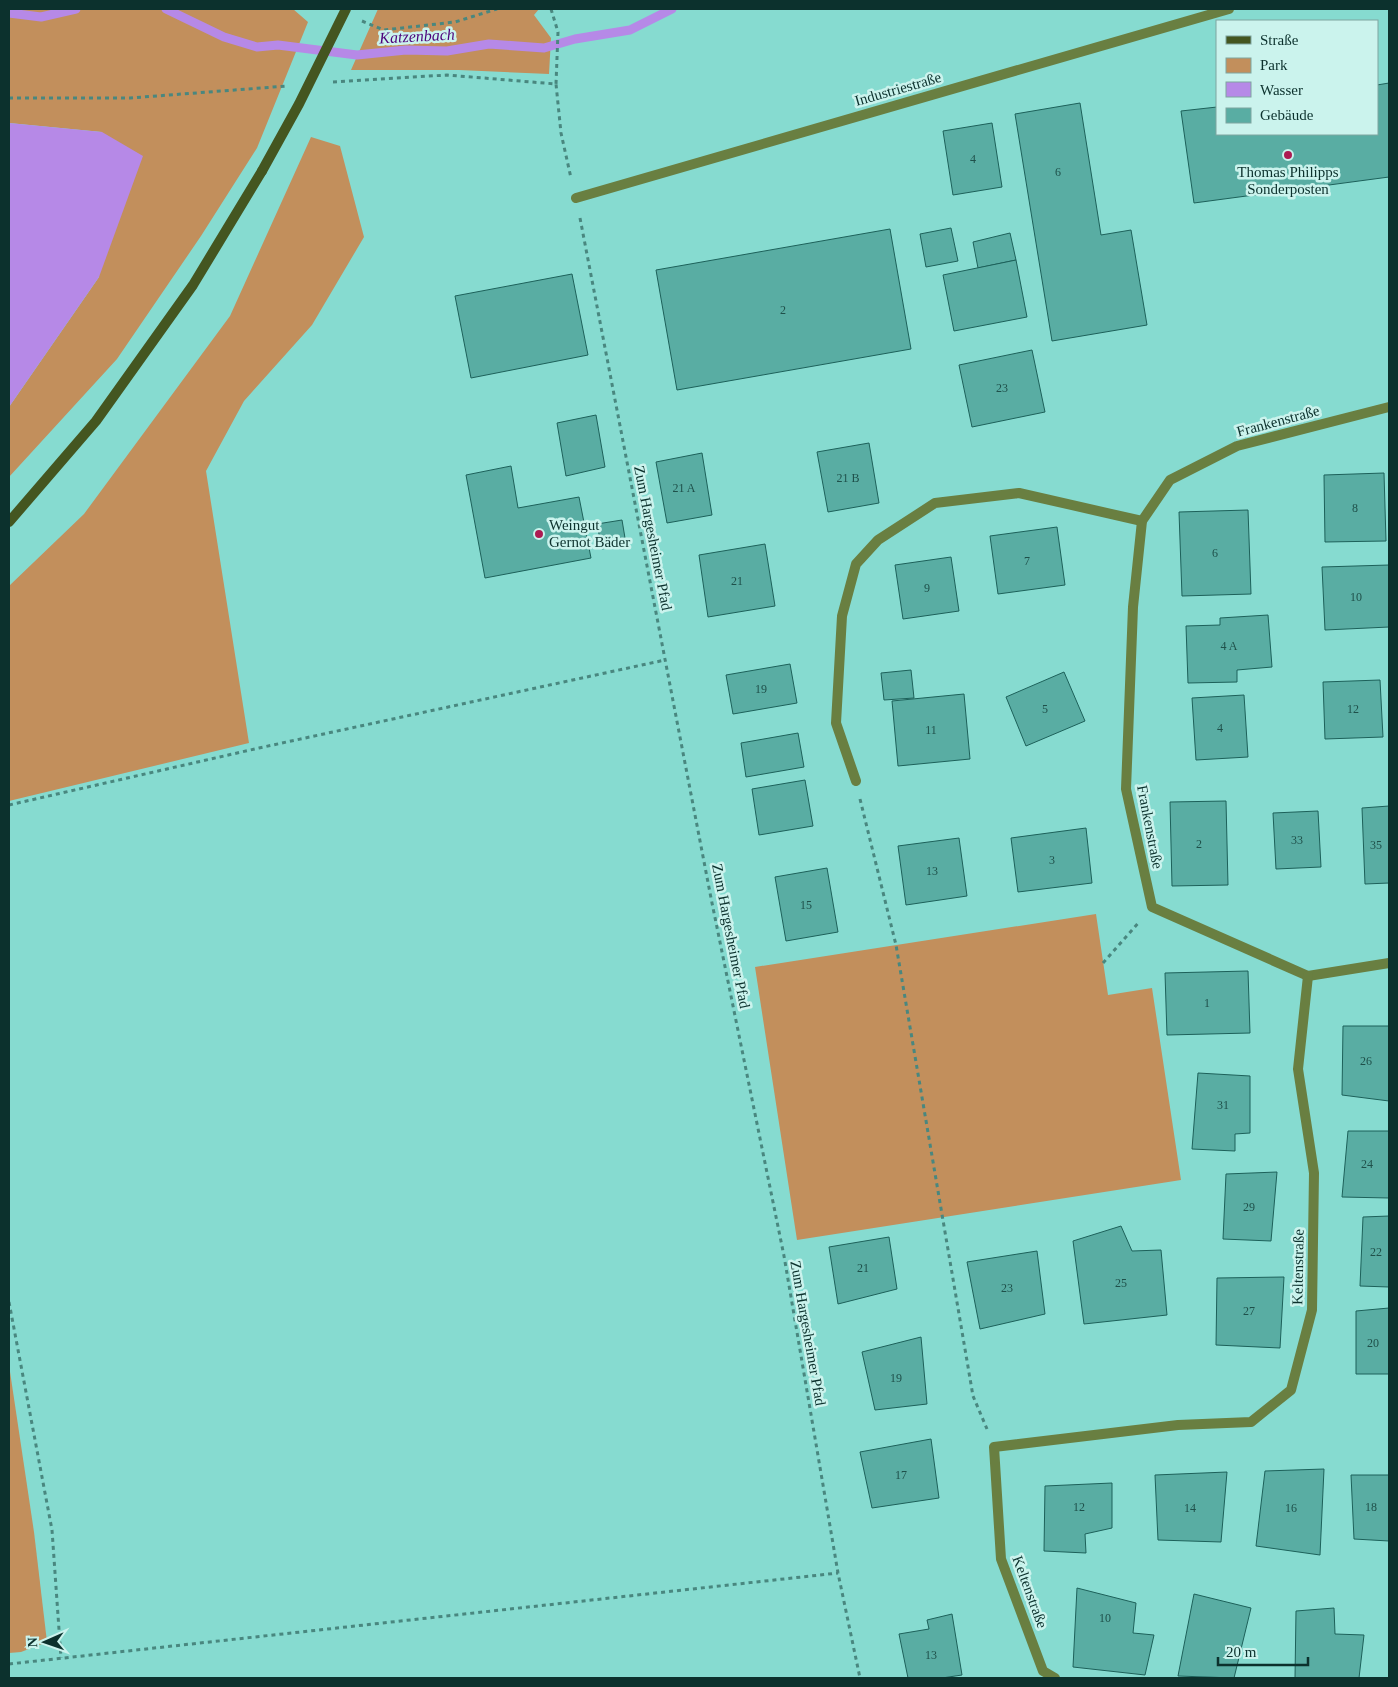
<svg xmlns="http://www.w3.org/2000/svg" width="1398" height="1687" viewBox="0 0 1398 1687" font-family="Georgia,serif">
<rect width="100%" height="100%" fill="#86dbd0"/>
<g fill="#c28f5c">
<path d="M9,9H293L308,22L257,148L201,236L117,359L9,477V407L99,277L102,132L9,123Z"/>
<path d="M378,9H539L534,15L551,38L549,74L459,70H351Z"/>
<path d="M311,137L340,146L364,237L312,325L244,401L206,471L249,743L9,801V586L84,514L230,316Z"/>
<path d="M1096,914L1108,995L1152,988L1181,1180L797,1240L755,967Z"/>
<path d="M9,1365L34,1532L47,1642L21,1652L9,1653Z"/>
</g>
<path fill="#b689e7" d="M9,123L102,132L143,156L99,277L9,407Z"/>
<g fill="none" stroke-linecap="round" stroke-linejoin="round">
<g stroke="#b689e7" stroke-width="9">
<path d="M166,9L224,37L257,47L278,45L357,55L406,50L447,51L489,44L544,48L575,39L630,30L672,9"/>
<path d="M9,13L41,17L76,9"/>
</g>
</g>
<g fill="#59ada3" stroke="#1d615a">
<path d="M1389,83V177L1194,203L1181,111L1217,107V134H1377V85Z"/>
<path d="M1080,103L1101,235L1131,230L1147,325L1052,341L1015,114Z"/>
<path d="M992,123L1002,187L953,195L943,131Z"/>
<path d="M951,228L958,261L926,267L920,234Z"/>
<path d="M890,229L911,349L677,390L656,270Z"/>
<path d="M1010,233L1016,260L978,268L973,242Z"/>
<path d="M1016,260L1027,317L954,331L943,275Z"/>
<path d="M572,274L588,355L471,378L455,296Z"/>
<path d="M1032,350L1045,412L972,427L959,365Z"/>
<path d="M596,415L605,467L566,476L557,423Z"/>
<path d="M869,443L879,503L828,512L817,452Z"/>
<path d="M702,453L712,515L667,523L656,462Z"/>
<path d="M511,466L518,508L579,497L591,558L485,578L466,475Z"/>
<path d="M1384,473L1386,541L1325,542L1324,475Z"/>
<path d="M1248,510L1251,594L1182,596L1179,512Z"/>
<path d="M622,520L626,544L602,549L597,524Z"/>
<path d="M1057,527L1065,585L998,594L990,536Z"/>
<path d="M765,544L775,606L708,617L699,555Z"/>
<path d="M951,557L959,611L903,619L895,565Z"/>
<path d="M1389,565V627L1325,630L1322,567Z"/>
<path d="M1268,615L1272,667L1237,670V682L1188,683L1186,626L1220,625V618Z"/>
<path d="M790,664L797,703L733,714L726,675Z"/>
<path d="M911,670L914,698L884,700L881,673Z"/>
<path d="M1064,672L1085,721L1026,746L1006,697Z"/>
<path d="M1380,680L1383,737L1325,739L1323,682Z"/>
<path d="M964,694L970,759L898,766L892,701Z"/>
<path d="M1244,695L1248,757L1196,760L1192,698Z"/>
<path d="M798,733L804,767L746,777L741,743Z"/>
<path d="M805,780L813,826L759,835L752,789Z"/>
<path d="M1226,801L1228,885L1172,886L1170,802Z"/>
<path d="M1389,806V883L1365,884L1362,808Z"/>
<path d="M1318,811L1321,867L1276,869L1273,813Z"/>
<path d="M1086,828L1092,883L1018,892L1011,838Z"/>
<path d="M959,838L967,896L906,905L898,846Z"/>
<path d="M827,868L838,932L786,941L775,877Z"/>
<path d="M1248,971L1250,1033L1167,1035L1165,973Z"/>
<path d="M1343,1026H1389V1101L1342,1095Z"/>
<path d="M1198,1073L1250,1076V1133L1235,1134V1151L1192,1149Z"/>
<path d="M1348,1131H1389V1198L1342,1197Z"/>
<path d="M1277,1172L1271,1241L1223,1239L1226,1174Z"/>
<path d="M1389,1216V1287L1360,1286L1363,1217Z"/>
<path d="M1121,1226L1132,1251L1161,1250L1167,1315L1084,1324L1073,1241Z"/>
<path d="M889,1237L897,1289L838,1304L829,1247Z"/>
<path d="M1037,1251L1045,1314L980,1329L967,1262Z"/>
<path d="M1284,1277L1280,1348L1216,1345L1217,1278Z"/>
<path d="M1389,1308V1374H1356V1311Z"/>
<path d="M921,1337L927,1404L875,1410L862,1352Z"/>
<path d="M931,1439L939,1498L872,1508L860,1452Z"/>
<path d="M1324,1469L1320,1555L1256,1546L1265,1471Z"/>
<path d="M1227,1472L1221,1542L1158,1540L1155,1475Z"/>
<path d="M1351,1475H1389V1541L1354,1539Z"/>
<path d="M1112,1483V1528L1085,1534L1086,1553L1044,1551L1045,1486Z"/>
<path d="M1077,1588L1136,1603L1133,1633L1154,1635L1145,1675L1073,1667Z"/>
<path d="M1194,1594L1251,1608L1234,1678L1178,1676Z"/>
<path d="M1334,1608L1335,1634L1364,1635L1359,1678H1295L1296,1611Z"/>
<path d="M952,1614L962,1675L942,1678H908L899,1634L929,1629L927,1620Z"/>
</g>
<g fill="none" stroke-linecap="round" stroke-linejoin="round">
<g stroke="#49877f" stroke-width="3" stroke-dasharray="4 4" stroke-linecap="butt">
<path d="M551,9L558,32L556,84"/>
<path d="M362,21L384,30L455,22L497,9"/>
<path d="M333,82L447,75L556,84L561,133L571,178"/>
<path d="M9,98H130L287,86"/>
<path d="M580,218L711,898L784,1256L838,1573L860,1678"/>
<path d="M860,799L896,945L973,1396L987,1429"/>
<path d="M9,805L259,748L665,660"/>
<path d="M1103,963L1140,921"/>
<path d="M9,1302L52,1530L61,1658"/>
<path d="M9,1664L838,1573"/>
</g>
<g stroke="#697f41" stroke-width="10">
<path d="M576,198L1229,9"/>
<path d="M856,781L836,723L842,616L856,564L878,540L935,503L1019,493L1142,521"/>
<path d="M1308,976L1152,907L1126,789L1133,607L1142,521L1170,480L1237,446L1389,407"/>
<path d="M1308,976L1389,963"/>
<path d="M1055,1678L1043,1671L1001,1559L994,1447L1178,1425L1251,1422L1291,1390L1312,1310L1314,1173L1298,1069L1308,976"/>
</g>
<path stroke="#445620" stroke-width="10" d="M9,522L96,421L193,285L262,171"/>
<path stroke="#445620" stroke-width="10" d="M262,171L299,104L346,9"/>
</g>
<g fill="#ac1b52" stroke="#cbf3ed" stroke-width="2">
<circle cx="1288" cy="155" r="5"/>
<circle cx="539" cy="534" r="5"/>
</g>
<g text-anchor="middle" dominant-baseline="central" stroke-width="5" stroke-linejoin="round" paint-order="stroke">
<g font-size="12" fill="#1f504a">
<text x="973" y="159">4</text>
<text x="1058" y="172">6</text>
<text x="783" y="310">2</text>
<text x="1002" y="388">23</text>
<text x="848" y="478">21 B</text>
<text x="684" y="488">21 A</text>
<text x="1355" y="508">8</text>
<text x="1215" y="553">6</text>
<text x="1027" y="561">7</text>
<text x="737" y="581">21</text>
<text x="927" y="588">9</text>
<text x="1356" y="597">10</text>
<text x="1229" y="646">4 A</text>
<text x="761" y="689">19</text>
<text x="1045" y="709">5</text>
<text x="1353" y="709">12</text>
<text x="1220" y="728">4</text>
<text x="931" y="730">11</text>
<text x="1297" y="840">33</text>
<text x="1199" y="844">2</text>
<text x="1376" y="845">35</text>
<text x="1052" y="860">3</text>
<text x="932" y="871">13</text>
<text x="806" y="905">15</text>
<text x="1207" y="1003">1</text>
<text x="1366" y="1061">26</text>
<text x="1223" y="1105">31</text>
<text x="1367" y="1164">24</text>
<text x="1249" y="1207">29</text>
<text x="1376" y="1252">22</text>
<text x="863" y="1268">21</text>
<text x="1121" y="1283">25</text>
<text x="1007" y="1288">23</text>
<text x="1249" y="1311">27</text>
<text x="1373" y="1343">20</text>
<text x="896" y="1378">19</text>
<text x="901" y="1475">17</text>
<text x="1079" y="1507">12</text>
<text x="1371" y="1507">18</text>
<text x="1190" y="1508">14</text>
<text x="1291" y="1508">16</text>
<text x="1105" y="1618">10</text>
<text x="931" y="1655">13</text>
</g>
<g font-size="15" fill="#0c312d" stroke="#cbf3ed">
<text transform="translate(898 89) rotate(-16)">Industriestraße</text>
<text transform="translate(1278 421) rotate(-15)">Frankenstraße</text>
<text transform="translate(653 538) rotate(79)">Zum Hargesheimer Pfad</text>
<text transform="translate(1150 827) rotate(79)">Frankenstraße</text>
<text transform="translate(731 936) rotate(79)">Zum Hargesheimer Pfad</text>
<text transform="translate(1298 1267) rotate(-89)">Keltenstraße</text>
<text transform="translate(808 1333) rotate(80)">Zum Hargesheimer Pfad</text>
<text transform="translate(1030 1592) rotate(70)">Keltenstraße</text>
</g>
<g font-size="15" fill="#0c312d" stroke="#cbf3ed">
<text x="1288" y="172">Thomas Philipps<tspan x="1288" dy="17">Sonderposten</tspan></text>
<text x="549" y="525" text-anchor="start">Weingut<tspan x="549" dy="17">Gernot Bäder</tspan></text>
</g>
<g font-size="16" font-style="italic" fill="#4d037b" stroke="#cbf3ed">
<text transform="translate(417 36) rotate(-3)">Katzenbach</text>
</g>
</g>
<rect width="1398" height="1687" fill="none" stroke="#0c312d" stroke-width="20"/>
<rect x="1216" y="20" width="162" height="115" fill="#cbf3ed" stroke="#7fa5a0"/>
<rect x="1226" y="36" width="25" height="8" fill="#445620" stroke="#7fa5a0"/>
<text x="1260" y="45" font-size="15" fill="#0c312d">Straße</text>
<rect x="1226" y="58" width="25" height="15" fill="#c28f5c" stroke="#7fa5a0"/>
<text x="1260" y="70" font-size="15" fill="#0c312d">Park</text>
<rect x="1226" y="82" width="25" height="15" fill="#b689e7" stroke="#7fa5a0"/>
<text x="1260" y="95" font-size="15" fill="#0c312d">Wasser</text>
<rect x="1226" y="108" width="25" height="15" fill="#59ada3" stroke="#7fa5a0"/>
<text x="1260" y="120" font-size="15" fill="#0c312d">Gebäude</text>
<g transform="translate(45 1642) rotate(268)" stroke="#cbf3ed" stroke-width="4" paint-order="stroke">
<path d="M0-4L9 19L0 12L-9 19Z" fill="#0c312d"/>
<text y="-8" font-size="14" font-weight="bold" text-anchor="middle" fill="#0c312d">N</text>
</g>
<path d="M1218 1657v8h90v-8" fill="none" stroke="#0c312d" stroke-width="2.5"/>
<text x="1226" y="1657" font-size="15" fill="#0c312d" stroke="#cbf3ed" stroke-width="4" paint-order="stroke">20 m</text>
</svg>
